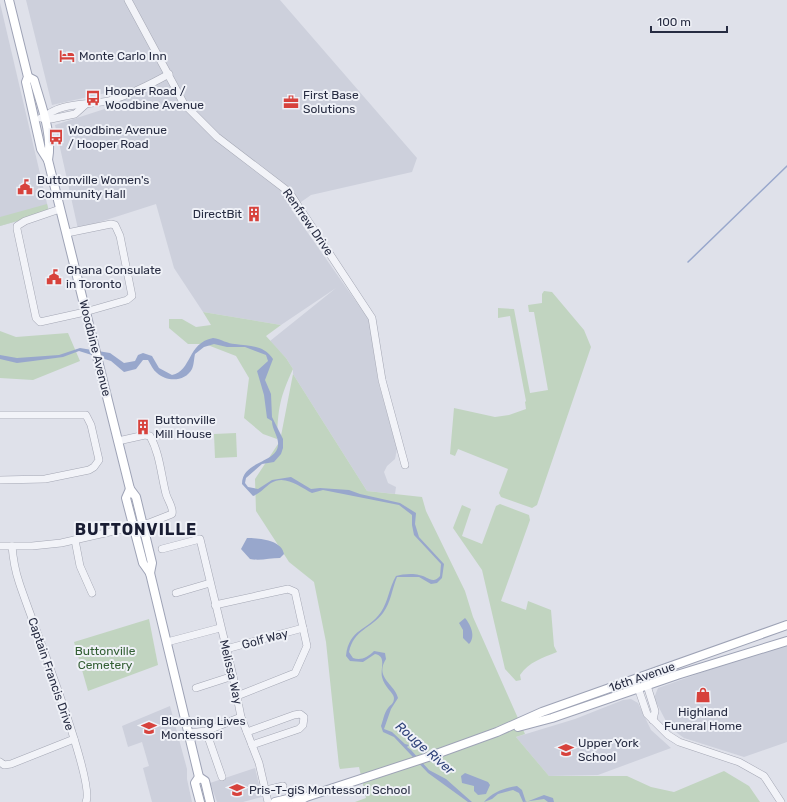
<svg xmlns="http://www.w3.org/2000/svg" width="787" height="802" viewBox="0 0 787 802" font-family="Rubik,sans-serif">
<rect width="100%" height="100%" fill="#dfe1ea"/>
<g fill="#cdd0dc">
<path d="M26,0H280L417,158L412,172L311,195L291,209L369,320L378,381L397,449L395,459L387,466L384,472L388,483L396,487L395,494L367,491L293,374V369L286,358L270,341L336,288L281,325L203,312L174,268L156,204L78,229L55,125L120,104L115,91L52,105Z"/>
<path d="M0,3L49,212L0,226Z"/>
<path d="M787,642V742L744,757L684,738L669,727L654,698L658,688Z"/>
<path d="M631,699L638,703L651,730L671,748L598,775L549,776L516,737L575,719L623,700Z"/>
<path d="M170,706L187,769V779L192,802H152L143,768L149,766L142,742L128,747L122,726Z"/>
<path d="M255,768L262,797L243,802H217L210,783Z"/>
</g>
<g fill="#c1d4c0">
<path d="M47,204L49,212L0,226V217Z"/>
<path d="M544,291L552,292L584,330L591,347L537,505L532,508L501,497L499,493L508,469L458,449L455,456L450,454L454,408L495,417L509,415L526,409L525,402L526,401L510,316L498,318V308L514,309L530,393L548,390L534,312H529L528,305L542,303V294Z"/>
<path d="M203,312L281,325L266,336L286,358L293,369C280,397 278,408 277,439L263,434L244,418L249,378L236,356L205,344H188L169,328V319H182L196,327L211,325Z"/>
<path d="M0,331L16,337L68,333L80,361L33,380L0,378Z"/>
<path d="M293,374L367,491L422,497L426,511L465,591L473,617L525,734L516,737L549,776H627L651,787L674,792L724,771L749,786L760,802H355L366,798L359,767L340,769L339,766L326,642L314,582L289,562L256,511L255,479L280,441Z"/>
<path d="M236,433L237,457L215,458L214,434Z"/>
<path d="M500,504L529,515L530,520L501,601L526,610L528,601L551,610L554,646L557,652C542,658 529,662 520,675L521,680L516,681L505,669L482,570L453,528L462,505L471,509L462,536L482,544L496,506Z"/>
<path d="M149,619L158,665L88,691L74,642Z"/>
</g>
<g fill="#98a7cc">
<path d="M213,338C221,339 228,344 235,344C250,346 264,345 273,359L265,380L271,394L272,417L283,439V448L281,454L274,462L262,464L246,478L245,483L248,487L258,489L272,480L291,477L311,489L320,488L349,490L360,494L400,503L416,513L415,524L419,537L444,564L442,578L437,583L431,584L419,577H397C392,589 391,602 383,613C371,629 354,629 349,652L353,658C361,661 368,657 374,651L385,653L386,659C374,678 395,684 398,698L391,709L384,729L392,732L405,744L409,745L407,747L411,750L429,770L446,779L472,802H468L428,773L394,737L383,732L381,726C383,721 384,713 388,708C390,705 394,704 394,698C394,693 384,687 382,677C380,669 387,656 375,654L363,662L350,661L346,656C349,628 368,631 381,612C388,602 389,588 396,576C402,574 413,573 419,575C427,576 433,585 440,576L441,564L414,535L412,525V515L399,505L323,490L312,493C300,487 285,474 271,483C265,487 261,493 253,496L242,484C242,461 277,463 278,445C279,437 272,430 272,421L267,418L264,395L257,371L268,361L266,355L245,347H227L214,344L204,347L195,354C194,358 194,365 192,369C185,382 167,382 157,373C153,370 151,365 148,360H143L136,369L124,372L111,361L79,351L63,357L33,361L17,363L0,359V355L17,358L59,355L80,348L110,353L124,363L135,361L138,355L143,353L152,356L159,368L172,375C192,371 187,343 213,338Z"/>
<path d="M247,538C259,538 282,540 284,554L280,558C270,558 260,561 250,559L241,549Z"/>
<path d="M465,618C471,625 476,637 469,644L463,638V630L459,623Z"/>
<path d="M465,773L488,782L490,785L486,794L478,795L474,791V786L462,783L461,776Z"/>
<path d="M517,786L522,790L526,802L544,795L553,798L554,802H548L544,799L523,802L519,793L513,790L498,794L492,799L484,802C493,792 504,788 517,786Z"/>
</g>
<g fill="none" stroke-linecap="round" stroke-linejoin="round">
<path stroke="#98a7cc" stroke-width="1.5" d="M688,262L787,166"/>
<g stroke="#a4a7b4" stroke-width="8">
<g id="minor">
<path d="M128,0L184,104L217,137L289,192L372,318L382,380L405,465"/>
<path d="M41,118L51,119L75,114L85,105"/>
<path d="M44,118C60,101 91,106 112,100C131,94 151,84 169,74"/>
<path d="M60,209L25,221L17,226V229L36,318L40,322L85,312L127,300L132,296L120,236L115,225L111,224L67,233"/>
<path d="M0,415H86L91,425L99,460L94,467L89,470L45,479L0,480"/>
<path d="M75,540L80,566L92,593"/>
<path d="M0,546H32L61,543L149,523L172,514C174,508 168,501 166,494C161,475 160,454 150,436L145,435L118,441"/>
<path d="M12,546C13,558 15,570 19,582C29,614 96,781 86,802"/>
<path d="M162,549L200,539L233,676L241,717L259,763L268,802"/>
<path d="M176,593L210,583"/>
<path d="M215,605L288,589L295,592L307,646L295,673L237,696"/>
<path d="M167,642L220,628"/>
<path d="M226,649L303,628"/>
<path d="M644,676L655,711L653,720"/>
<path d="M635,679L647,714L668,735L679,742L739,762L764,776L781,802"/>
<path d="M196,688L233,676"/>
<path d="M206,731L222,777"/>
<path d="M247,732L294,715L300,714L304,717L303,725L299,729L252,745"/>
<path d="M189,733L206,731L241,717"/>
<path d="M0,762L4,765L11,764L74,739"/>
<path d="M266,790L283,786"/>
</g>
</g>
<g stroke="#9ea3b6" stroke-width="10">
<g id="major">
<path d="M9,0L28,77L26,82L41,149L48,160L130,489L136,497L152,563L150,573"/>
<path d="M28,77L34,80C41,105 53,134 48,160"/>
<path d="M130,489L126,498L143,563L150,573L199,777L195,783L200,802"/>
<path d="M518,727L552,718L677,675L787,641"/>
<path d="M199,777L205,781L210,802"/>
<path d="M275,802L296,797H305"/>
<path d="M297,802L306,797L428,757L497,732L542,712L787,625"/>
</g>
</g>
<use href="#minor" stroke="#f2f3f8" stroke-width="7"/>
<use href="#major" stroke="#fff" stroke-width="8"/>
</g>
<defs>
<g id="hotel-bare" transform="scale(1.2)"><path d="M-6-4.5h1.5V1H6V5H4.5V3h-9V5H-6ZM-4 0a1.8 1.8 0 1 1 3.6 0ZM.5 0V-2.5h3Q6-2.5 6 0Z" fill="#d7423c" stroke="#eff1f7" stroke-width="2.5" paint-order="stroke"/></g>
<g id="bus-bare" transform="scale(1.2)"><path d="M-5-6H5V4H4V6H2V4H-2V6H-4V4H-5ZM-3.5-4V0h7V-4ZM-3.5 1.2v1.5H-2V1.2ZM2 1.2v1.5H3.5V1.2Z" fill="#d7423c" stroke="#eff1f7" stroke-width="2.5" paint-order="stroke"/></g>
<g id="office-bare" transform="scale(1.2)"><path d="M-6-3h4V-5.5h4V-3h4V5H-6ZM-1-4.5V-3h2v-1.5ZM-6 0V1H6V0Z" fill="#d7423c" stroke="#eff1f7" stroke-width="2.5" paint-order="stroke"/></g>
<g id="civic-bare" transform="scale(1.2)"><path d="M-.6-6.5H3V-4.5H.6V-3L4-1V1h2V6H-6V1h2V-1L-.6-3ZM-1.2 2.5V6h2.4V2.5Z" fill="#d7423c" stroke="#eff1f7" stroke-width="2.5" paint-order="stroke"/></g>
<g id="building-bare" transform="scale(1.2)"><path d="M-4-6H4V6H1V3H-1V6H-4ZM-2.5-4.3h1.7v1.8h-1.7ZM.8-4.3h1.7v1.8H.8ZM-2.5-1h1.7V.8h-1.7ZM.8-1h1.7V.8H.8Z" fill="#d7423c" stroke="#eff1f7" stroke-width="2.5" paint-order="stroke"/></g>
<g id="shop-bare" transform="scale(1.2)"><path d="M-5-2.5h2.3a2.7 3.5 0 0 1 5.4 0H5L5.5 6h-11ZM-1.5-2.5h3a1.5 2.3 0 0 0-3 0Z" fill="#d7423c" stroke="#eff1f7" stroke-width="2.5" paint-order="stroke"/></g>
<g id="school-bare" transform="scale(1.2)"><path d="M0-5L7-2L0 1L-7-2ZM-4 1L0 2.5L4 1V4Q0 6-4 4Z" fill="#d7423c" stroke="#eff1f7" stroke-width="2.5" paint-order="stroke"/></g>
</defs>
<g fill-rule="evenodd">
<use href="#hotel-bare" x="67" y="56"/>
<use href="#bus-bare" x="93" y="98"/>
<use href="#office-bare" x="291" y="102"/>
<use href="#bus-bare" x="56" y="137"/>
<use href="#civic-bare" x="25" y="187"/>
<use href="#building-bare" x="254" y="214"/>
<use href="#civic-bare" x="54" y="277"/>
<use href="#building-bare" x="143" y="427"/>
<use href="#shop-bare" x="703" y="695"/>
<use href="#school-bare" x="149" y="728"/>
<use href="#school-bare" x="566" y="750"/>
<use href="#school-bare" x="237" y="790"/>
</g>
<g text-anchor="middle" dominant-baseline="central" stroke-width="4" stroke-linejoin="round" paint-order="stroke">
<g font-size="12" fill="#272c42" stroke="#eff1f7" text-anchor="start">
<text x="79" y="56">Monte Carlo Inn</text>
<text x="105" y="91">Hooper Road /<tspan x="105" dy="14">Woodbine Avenue</tspan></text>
<text x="303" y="95">First Base<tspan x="303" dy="14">Solutions</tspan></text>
<text x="68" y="130">Woodbine Avenue<tspan x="68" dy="14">/ Hooper Road</tspan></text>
<text x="37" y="180">Buttonville Women's<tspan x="37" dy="14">Community Hall</tspan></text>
<text x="242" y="214" text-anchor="end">DirectBit</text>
<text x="66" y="270">Ghana Consulate<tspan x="66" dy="14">in Toronto</tspan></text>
<text x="155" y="420">Buttonville<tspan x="155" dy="14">Mill House</tspan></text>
<text x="703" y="712" text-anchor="middle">Highland<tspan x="703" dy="14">Funeral Home</tspan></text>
<text x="161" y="721">Blooming Lives<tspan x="161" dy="14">Montessori</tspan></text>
<text x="578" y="743">Upper York<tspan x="578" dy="14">School</tspan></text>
<text x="249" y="790">Pris-T-giS Montessori School</text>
</g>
<g font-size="12" fill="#272c42" stroke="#eff1f7">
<text transform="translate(308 222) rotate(55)">Renfrew Drive</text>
<text transform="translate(95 348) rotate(76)">Woodbine Avenue</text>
<text transform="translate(265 639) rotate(-15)">Golf Way</text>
<text transform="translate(231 672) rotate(77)">Melissa Way</text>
<text transform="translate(51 674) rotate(71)">Captain Francis Drive</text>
<text transform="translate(642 677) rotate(-19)">16th Avenue</text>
</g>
<g font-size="12" fill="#335f34" stroke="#eff1f7">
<text x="105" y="651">Buttonville<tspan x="105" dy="14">Cemetery</tspan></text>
</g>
<g font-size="13" font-style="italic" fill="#2e4179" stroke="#eff1f7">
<text transform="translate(425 748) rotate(41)">Rouge River</text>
</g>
<g font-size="16" font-weight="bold" letter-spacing="1" fill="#191d33" stroke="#eff1f7">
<text x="136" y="529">BUTTONVILLE</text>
</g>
</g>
<path d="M651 26v6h76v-6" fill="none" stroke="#272c42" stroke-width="2"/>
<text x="657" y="26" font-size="12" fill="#272c42" stroke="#eff1f7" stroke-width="3" paint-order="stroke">100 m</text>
</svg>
